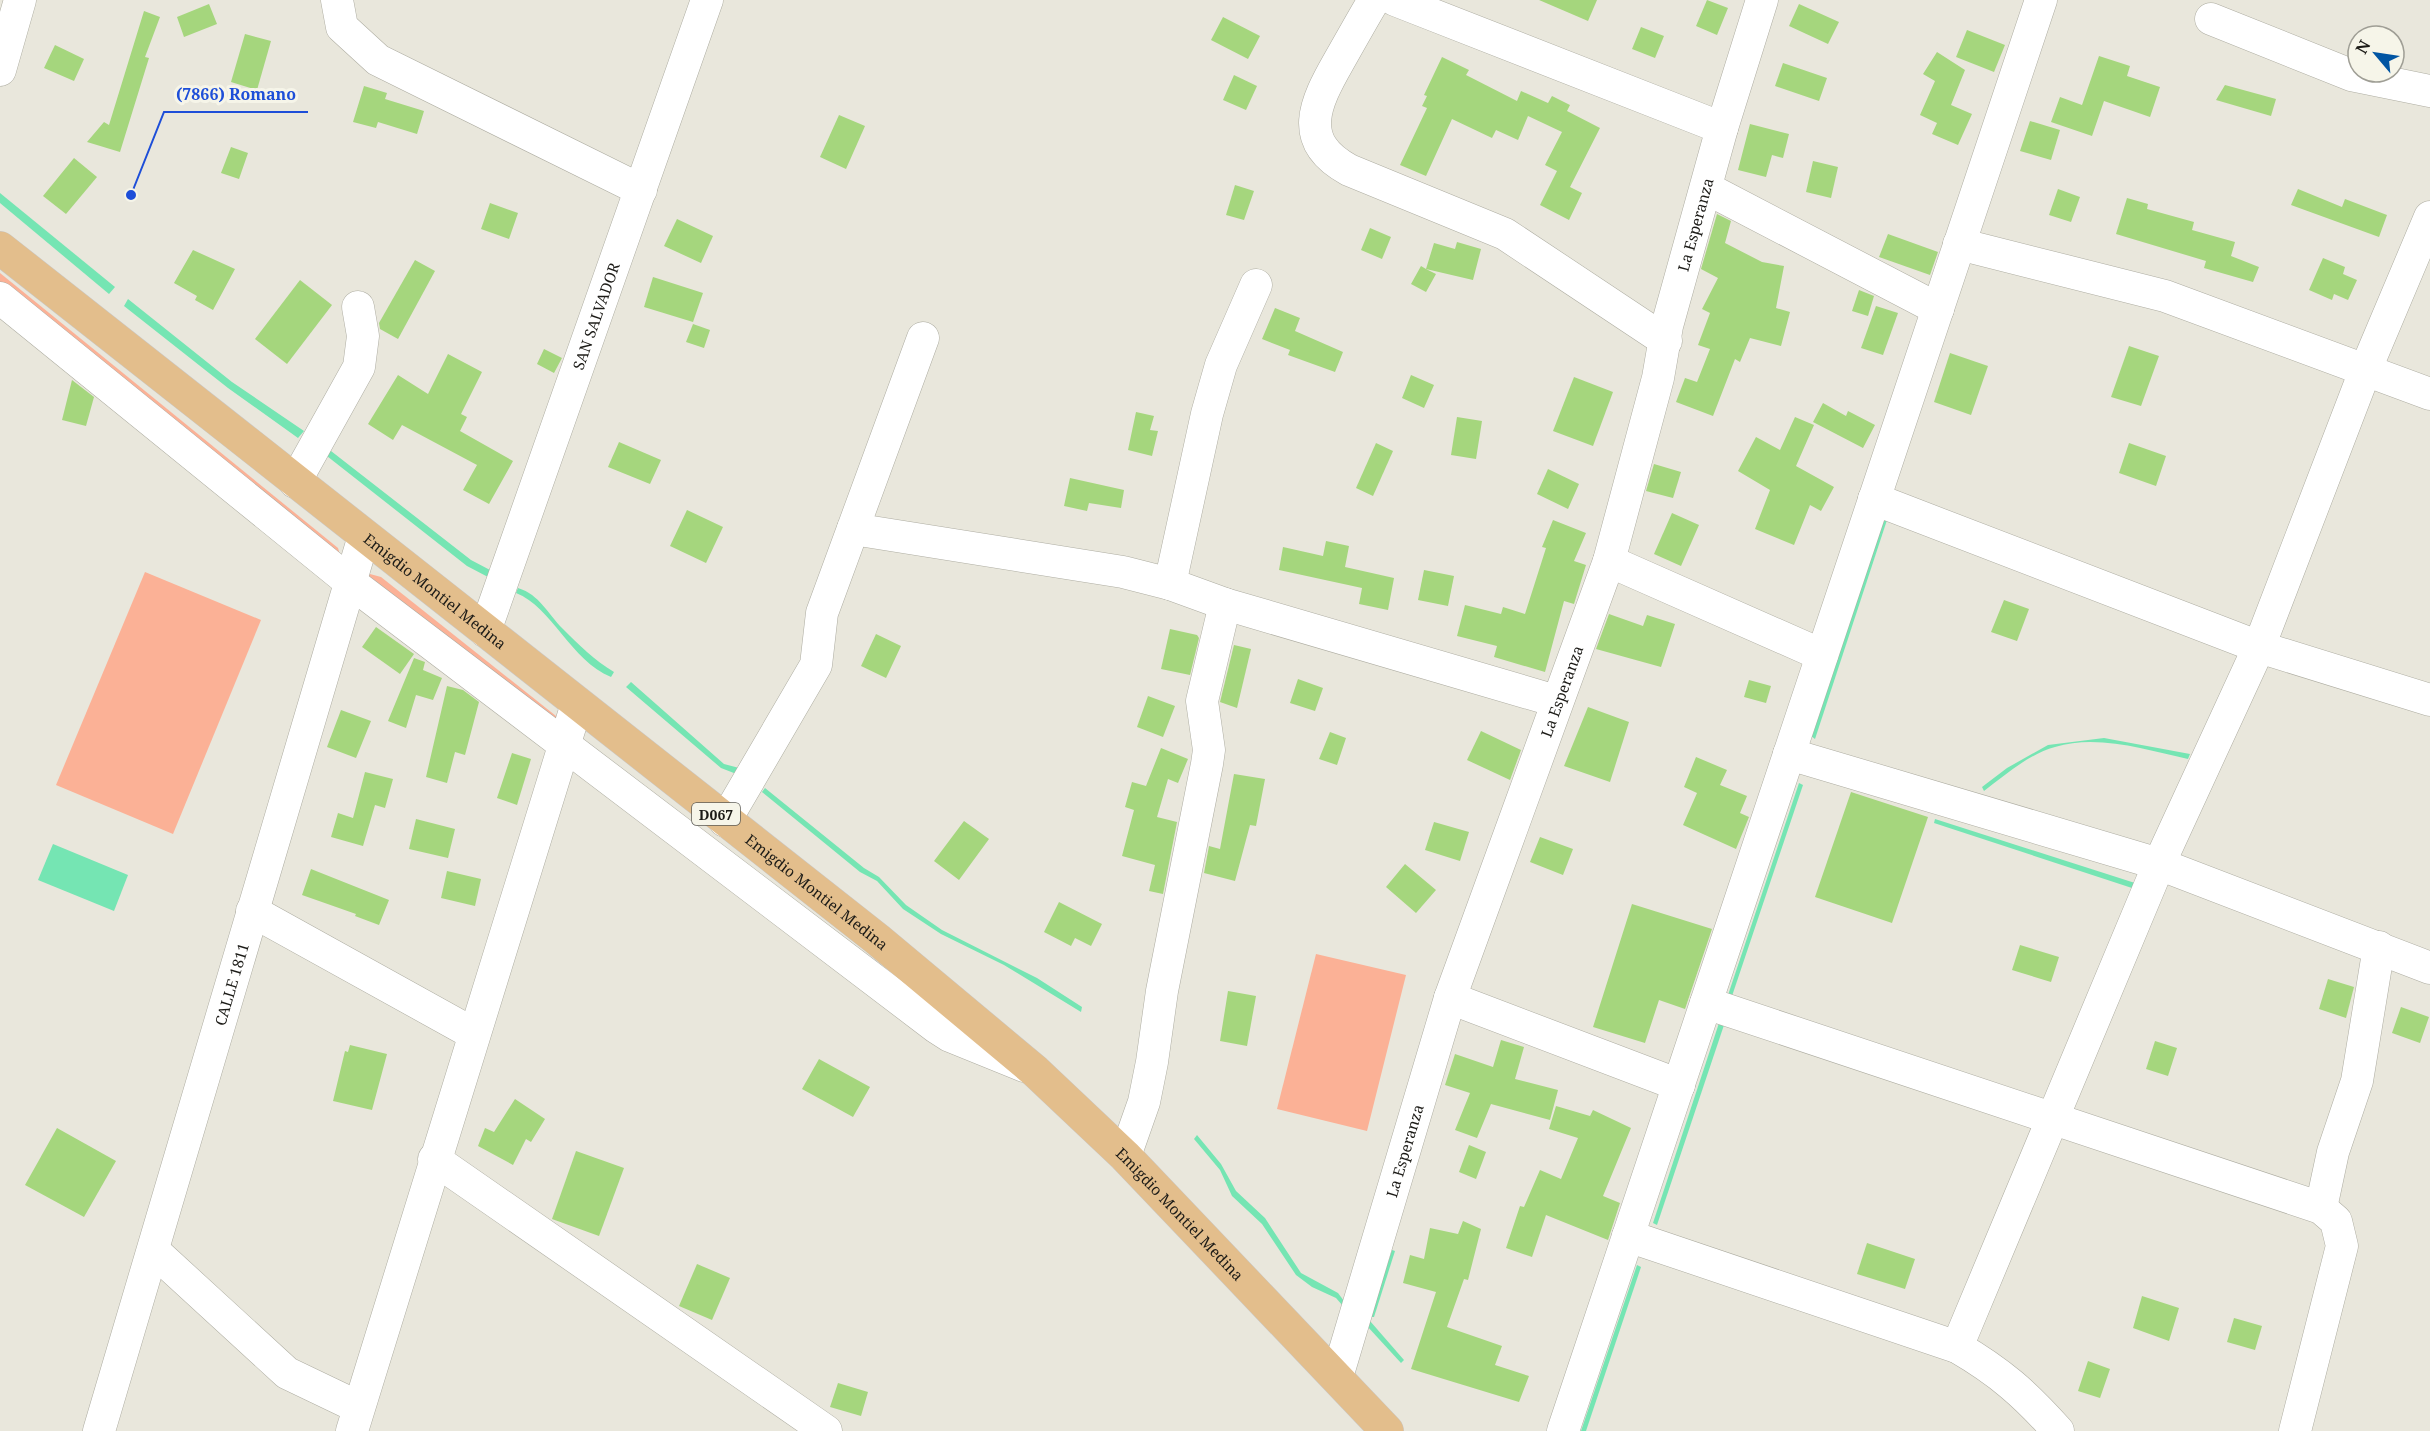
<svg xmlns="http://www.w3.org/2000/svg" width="2430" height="1431" viewBox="0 0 2430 1431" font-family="'Noto Serif',serif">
<rect width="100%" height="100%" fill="#e9e7dc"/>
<g fill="#fbb196">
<path d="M0,273L338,548L340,555L0,284Z"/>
<path d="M145,572L261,620L173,834L56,785Z"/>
<path d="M370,574L381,577L556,716L560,724L367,577Z"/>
<path d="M1316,954L1406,975L1367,1131L1277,1109Z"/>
</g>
<g fill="#75e5b3">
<path d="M0,193L115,287L109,294L0,203Z"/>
<path d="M128,299L232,382L304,431L298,438L228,388L124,306Z"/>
<path d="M322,444L471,560L490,570L488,577L467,566L318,449Z"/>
<path d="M1883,518L1887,520L1815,739L1811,736Z"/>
<path d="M518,588C540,595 547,613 563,629C578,644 595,661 614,672L611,677C571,661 552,607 516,593Z"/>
<path d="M631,682L724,764L743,769L739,775L721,768L626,687Z"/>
<path d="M2104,738L2190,754L2188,759C2146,750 2098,734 2055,747C2029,754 2005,775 1984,791L1982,787L2007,768L2048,745Z"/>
<path d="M1799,783L1803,785L1731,999L1727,998Z"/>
<path d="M765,788L864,868L879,877L906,905L942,930L1037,978L1082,1007L1081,1012L1004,965L941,934L903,909L877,881L860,872L762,792Z"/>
<path d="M1935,819L2135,883V889L1934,823Z"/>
<path d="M53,844L128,875L114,911L38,880Z"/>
<path d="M1719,1023L1724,1025L1657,1225L1653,1223Z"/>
<path d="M1197,1135L1221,1164L1236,1191L1265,1218L1301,1273L1338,1293L1344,1301L1343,1306L1336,1298L1312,1287L1296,1275L1262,1224L1232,1196L1220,1170L1194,1139Z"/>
<path d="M1392,1250L1395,1251L1374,1317H1370Z"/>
<path d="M1637,1265L1641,1267L1586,1431H1581Z"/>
<path d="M1370,1321L1404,1360L1401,1363L1367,1326Z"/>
</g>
<g fill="#a5d67d">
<path d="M1539,0H1597L1588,21Z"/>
<path d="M1707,0L1728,8L1717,35L1696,26Z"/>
<path d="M209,4L217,24L184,37L177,17Z"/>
<path d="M1799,4L1839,22L1828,44L1789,26Z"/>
<path d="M144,11L160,17L145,57L149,58L120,152L87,142L104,122L109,125Z"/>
<path d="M1223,17L1260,36L1248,59L1211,40Z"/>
<path d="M1641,27L1664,36L1655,58L1632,49Z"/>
<path d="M1967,30L2005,45L1994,72L1956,57Z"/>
<path d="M245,34L271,41L257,90L231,82Z"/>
<path d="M55,45L84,59L74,81L44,68Z"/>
<path d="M1937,52L1965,70L1951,105L1972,114L1958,145L1932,134L1937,123L1920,115L1935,81L1923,74Z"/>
<path d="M2099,56L2130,66L2127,76L2160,87L2150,117L2104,101L2092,136L2051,122L2060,97L2082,105Z"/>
<path d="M1442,57L1469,70L1466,75L1517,101L1521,91L1548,103L1552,96L1570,105L1567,111L1600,128L1570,187L1582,193L1569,220L1540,205L1557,171L1545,165L1562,132L1528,116L1518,140L1496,130L1492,138L1452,119L1426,176L1400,165L1427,108L1422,106L1427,96L1424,95Z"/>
<path d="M1783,63L1827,78L1819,101L1775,86Z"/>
<path d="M1234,75L1257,86L1246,110L1223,100Z"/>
<path d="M2225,85L2276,99L2271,116L2216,100Z"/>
<path d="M364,86L387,93L385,99L424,111L417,134L378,122L376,128L353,122Z"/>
<path d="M839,115L865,126L846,169L820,157Z"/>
<path d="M2030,121L2060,130L2051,160L2020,151Z"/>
<path d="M1750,124L1789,134L1783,158L1772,155L1766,177L1738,170Z"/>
<path d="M231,147L248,153L239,179L221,173Z"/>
<path d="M74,158L97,177L66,214L43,196Z"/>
<path d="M1813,161L1838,167L1831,198L1806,192Z"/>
<path d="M1235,185L1254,191L1244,220L1226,215Z"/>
<path d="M2058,189L2080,197L2071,222L2049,215Z"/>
<path d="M2298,189L2342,207L2345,199L2387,215L2379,237L2291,205Z"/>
<path d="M2127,198L2148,204L2147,209L2194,222L2192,230L2235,242L2231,256L2259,267L2253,282L2204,268L2206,261L2116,234Z"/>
<path d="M490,203L518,213L509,239L481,229Z"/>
<path d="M1717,214L1731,221L1725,243L1762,262L1784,266L1776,308L1790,312L1781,346L1750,338L1740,362L1735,359L1713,416L1676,402L1685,378L1697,382L1710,349L1698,345L1710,313L1702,309L1718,278L1701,269Z"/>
<path d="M677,219L713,236L701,263L664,246Z"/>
<path d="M1370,228L1391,237L1382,259L1361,250Z"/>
<path d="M1888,234L1938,252L1930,275L1879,257Z"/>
<path d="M1457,242L1481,249L1473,280L1426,269L1436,274L1426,292L1411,284L1421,266L1426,269L1434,243L1455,249Z"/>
<path d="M193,250L235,269L213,310L195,300L197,296L174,283Z"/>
<path d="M2323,258L2345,267L2343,274L2357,280L2348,300L2334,294L2332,300L2309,290Z"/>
<path d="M415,260L435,271L398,339L380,329L379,323Z"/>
<path d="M653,277L703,293L693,322L644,307Z"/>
<path d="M300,280L332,305L287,364L255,339Z"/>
<path d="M1859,290L1874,296L1868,316L1852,311Z"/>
<path d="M1876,306L1898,313L1883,355L1861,348Z"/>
<path d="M1275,308L1300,318L1295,331L1343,352L1335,372L1288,355L1290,350L1262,339Z"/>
<path d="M693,324L710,330L704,348L686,342Z"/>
<path d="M2129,346L2159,356L2141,406L2111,397Z"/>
<path d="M544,349L562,358L554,373L537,364Z"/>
<path d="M1950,353L1988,366L1971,415L1934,402Z"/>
<path d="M448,354L482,372L461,414L467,417L460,431L513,461L489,504L463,490L477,465L402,425L393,440L368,424L398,375L428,394Z"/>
<path d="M1411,375L1434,385L1424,408L1402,398Z"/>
<path d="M1574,377L1613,392L1593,446L1553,431Z"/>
<path d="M72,380L94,397L86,426L62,420Z"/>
<path d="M1823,403L1846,416L1848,411L1875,425L1863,448L1813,422Z"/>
<path d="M1136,412L1154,416L1150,430L1158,431L1152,456L1128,450Z"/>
<path d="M1457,417L1482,421L1476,459L1451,455Z"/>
<path d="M1795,417L1814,425L1796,466L1834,487L1821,511L1810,505L1794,545L1755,529L1770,490L1738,471L1756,437L1780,450Z"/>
<path d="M619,442L661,460L650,484L608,467Z"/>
<path d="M1376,443L1393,451L1373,496L1356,488Z"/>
<path d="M2129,443L2166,456L2156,486L2119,473Z"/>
<path d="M1654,464L1681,472L1673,498L1646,491Z"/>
<path d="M1548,469L1579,484L1568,509L1537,494Z"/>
<path d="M1070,478L1124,490L1121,508L1089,503L1087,511L1064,506Z"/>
<path d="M687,510L723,527L706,563L670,546Z"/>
<path d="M1672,513L1699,525L1681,566L1654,554Z"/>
<path d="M1553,520L1586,533L1574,561L1586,565L1574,604L1564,601L1545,672L1494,657L1497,646L1457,636L1465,605L1501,614L1503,607L1525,614L1546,548L1542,547Z"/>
<path d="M1326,541L1349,546L1345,567L1394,578L1388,610L1359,604L1362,588L1279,570L1283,547L1323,556Z"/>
<path d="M1424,570L1454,576L1448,606L1418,600Z"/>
<path d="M2004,600L2029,609L2017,641L1991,632Z"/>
<path d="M1609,614L1643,626L1647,615L1675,624L1661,667L1596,649Z"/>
<path d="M376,627L414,654L400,674L362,647Z"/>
<path d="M1170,629L1197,635L1199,638L1190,675L1161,669Z"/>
<path d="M876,634L901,646L886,678L861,666Z"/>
<path d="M1234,645L1251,649L1237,708L1220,702Z"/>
<path d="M414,658L425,662L423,670L442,678L433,700L416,695L406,728L388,721Z"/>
<path d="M1298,679L1323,688L1315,711L1290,703Z"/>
<path d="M1749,680L1771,686L1766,703L1744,697Z"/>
<path d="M447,686L463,690L479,702L465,755L455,752L447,783L426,777Z"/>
<path d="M1148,696L1175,706L1163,737L1137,727Z"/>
<path d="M1588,707L1629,722L1610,782L1564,766Z"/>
<path d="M341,710L371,721L356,758L327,747Z"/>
<path d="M1481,731L1521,750L1510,780L1467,760Z"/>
<path d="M1330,732L1346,738L1337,765L1319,759Z"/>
<path d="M1161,748L1188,759L1178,783L1168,779L1157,817L1177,822L1163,894L1149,891L1155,865L1122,856L1134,810L1125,807L1132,782L1146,786Z"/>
<path d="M512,753L531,759L517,805L497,798Z"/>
<path d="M1696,757L1727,770L1720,785L1747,796L1740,813L1749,817L1736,849L1683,825L1697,793L1684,787Z"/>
<path d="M365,772L393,779L385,808L375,805L363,846L331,837L338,813L353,818Z"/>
<path d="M1234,774L1265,779L1256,826L1250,825L1235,881L1204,873L1209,846L1220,849Z"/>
<path d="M1851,792L1928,817L1892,923L1815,897Z"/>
<path d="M416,819L455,829L448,858L409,849Z"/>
<path d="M964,821L989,839L959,880L934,861Z"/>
<path d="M1434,822L1469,832L1460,861L1425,850Z"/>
<path d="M1540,837L1573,849L1563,875L1530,862Z"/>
<path d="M1405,864L1436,890L1416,913L1386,887Z"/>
<path d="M311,869L389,900L379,925L355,916L356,914L302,895Z"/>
<path d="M447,871L481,879L475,906L441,898Z"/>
<path d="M1059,902L1102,924L1091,946L1075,938L1071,946L1044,932Z"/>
<path d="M1632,904L1712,929L1685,1009L1659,1000L1645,1043L1593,1027Z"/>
<path d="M2020,945L2059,957L2051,982L2012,970Z"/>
<path d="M2328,979L2354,987L2346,1018L2319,1009Z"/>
<path d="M1228,991L1256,996L1247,1046L1220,1041Z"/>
<path d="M2401,1007L2429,1017L2420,1043L2392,1033Z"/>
<path d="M1501,1040L1524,1047L1515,1079L1558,1090L1550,1120L1491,1104L1477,1138L1455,1130L1470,1093L1445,1085L1455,1054L1493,1067Z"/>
<path d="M2155,1041L2177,1048L2168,1076L2146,1069Z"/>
<path d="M350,1045L387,1054L372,1110L333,1101L345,1051L348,1052Z"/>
<path d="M819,1059L870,1087L853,1117L802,1089Z"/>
<path d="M515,1099L545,1119L531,1142L526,1139L513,1165L478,1146L485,1128L494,1132Z"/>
<path d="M1556,1106L1590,1116L1593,1110L1631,1128L1603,1196L1620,1203L1608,1240L1546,1215L1532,1257L1506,1248L1520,1206L1524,1207L1540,1170L1561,1179L1578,1138L1549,1129Z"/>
<path d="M57,1128L116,1161L84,1217L25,1185Z"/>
<path d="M1469,1145L1486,1152L1476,1179L1459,1172Z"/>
<path d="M576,1151L624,1168L599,1236L552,1219Z"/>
<path d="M1463,1221L1481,1229L1468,1280L1464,1279L1447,1327L1502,1346L1495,1365L1529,1376L1519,1402L1411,1369L1436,1292L1403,1283L1410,1255L1424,1259L1430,1228L1458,1234Z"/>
<path d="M1867,1243L1915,1259L1905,1289L1857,1274Z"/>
<path d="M697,1264L730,1278L712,1320L679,1306Z"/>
<path d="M2142,1296L2179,1308L2169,1341L2133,1328Z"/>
<path d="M2234,1318L2262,1326L2255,1350L2227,1342Z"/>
<path d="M2088,1361L2110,1369L2100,1398L2078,1391Z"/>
<path d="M838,1383L868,1392L861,1416L830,1407Z"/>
</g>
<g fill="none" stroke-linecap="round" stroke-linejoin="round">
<g stroke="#aeada2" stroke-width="33">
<g id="minor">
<path d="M337,0L342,27L378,60L641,190"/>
<path d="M1374,0C1362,20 1351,40 1339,61C1315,103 1296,141 1349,170L1505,234L1666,341"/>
<path d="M1395,0L1722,128"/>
<path d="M2211,19L2351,75L2430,91"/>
<path d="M0,70L20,0"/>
<path d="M1706,188L1938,309"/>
<path d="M1959,244L2165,296L2430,394"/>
<path d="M0,298L350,582L936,1027L950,1036L1024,1066"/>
<path d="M295,482L359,367L363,336L358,307"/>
<path d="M1874,499L2259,647L2430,700"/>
<path d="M853,529L1123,572L1170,584L1225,604L1556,701"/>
<path d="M1609,561L1822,655"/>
<path d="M1170,584L1207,414L1221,365L1256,285"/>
<path id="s1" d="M485,631L707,0"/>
<path d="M1789,754L2159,864L2430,968"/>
<path d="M725,821L816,665L822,613L923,338"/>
<path d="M252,911L474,1034"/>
<path d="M1450,998L1679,1085"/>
<path d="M1706,1003L2321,1208L2336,1221L2342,1246L2295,1431"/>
<path d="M1125,1156L1144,1102L1152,1062L1162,991L1207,764L1209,750L1202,701L1225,604"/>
<path d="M434,1159L826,1431"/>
<path d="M2321,1208L2333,1152L2357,1081L2379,947"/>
<path d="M1628,1236L1957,1347C2000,1372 2025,1394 2058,1431"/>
<path d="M154,1251L287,1373L358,1407"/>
<path d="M1957,1347L2159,864L2259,647L2365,371L2430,217"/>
<path id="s2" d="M1337,1377L1450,998L1609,561L1658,378L1667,326L1722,128L1762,0"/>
<path id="s3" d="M99,1431L364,536"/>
<path d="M352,1431L577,704"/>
<path d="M1563,1431L2041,0"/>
</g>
</g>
<g stroke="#c9c8c7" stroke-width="34">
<g id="major">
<path id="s4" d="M0,248L877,939L1035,1071L1125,1156L1387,1431"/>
</g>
</g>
<use href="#minor" stroke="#fff" stroke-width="32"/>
<use href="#major" stroke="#e3be8c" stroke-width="33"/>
</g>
<g text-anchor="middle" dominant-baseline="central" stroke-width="6" stroke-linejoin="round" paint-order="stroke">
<rect fill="#f6f5e9" stroke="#5d5c56" stroke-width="1.5" x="692" y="803" width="48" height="22" rx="4.5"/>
<g font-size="14" font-weight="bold" fill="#1c1b17">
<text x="716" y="814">D067</text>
</g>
<g font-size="15" fill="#1c1b17" stroke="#f6f5e9">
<text stroke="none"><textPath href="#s2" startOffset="1208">La Esperanza</textPath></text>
<text stroke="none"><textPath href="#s1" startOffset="334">SAN SALVADOR</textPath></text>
<text stroke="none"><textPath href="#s4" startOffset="554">Emigdio Montiel Medina</textPath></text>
<text stroke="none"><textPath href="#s2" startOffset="722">La Esperanza</textPath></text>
<text stroke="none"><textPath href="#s4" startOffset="1040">Emigdio Montiel Medina</textPath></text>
<text stroke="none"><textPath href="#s3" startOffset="466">CALLE 1811</textPath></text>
<text stroke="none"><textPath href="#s2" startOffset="236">La Esperanza</textPath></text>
<text stroke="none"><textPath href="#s4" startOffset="1526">Emigdio Montiel Medina</textPath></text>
</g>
</g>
<path fill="none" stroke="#1d4ed8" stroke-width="2" d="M131 195L164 112H308"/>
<circle fill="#1d4ed8" stroke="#f6f5e9" stroke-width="2" cx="131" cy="195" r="6"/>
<g font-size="16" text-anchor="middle" font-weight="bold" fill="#1d4ed8" stroke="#f6f5e9" stroke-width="6" stroke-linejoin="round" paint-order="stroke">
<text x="236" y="100">(7866) Romano</text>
</g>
<g transform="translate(2376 54) rotate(299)"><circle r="28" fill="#f6f5e9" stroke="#9f9e95" stroke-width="1.5"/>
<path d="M0-4.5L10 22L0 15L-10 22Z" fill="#0155a3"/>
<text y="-9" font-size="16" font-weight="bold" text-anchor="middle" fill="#1c1b17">N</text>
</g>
</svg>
